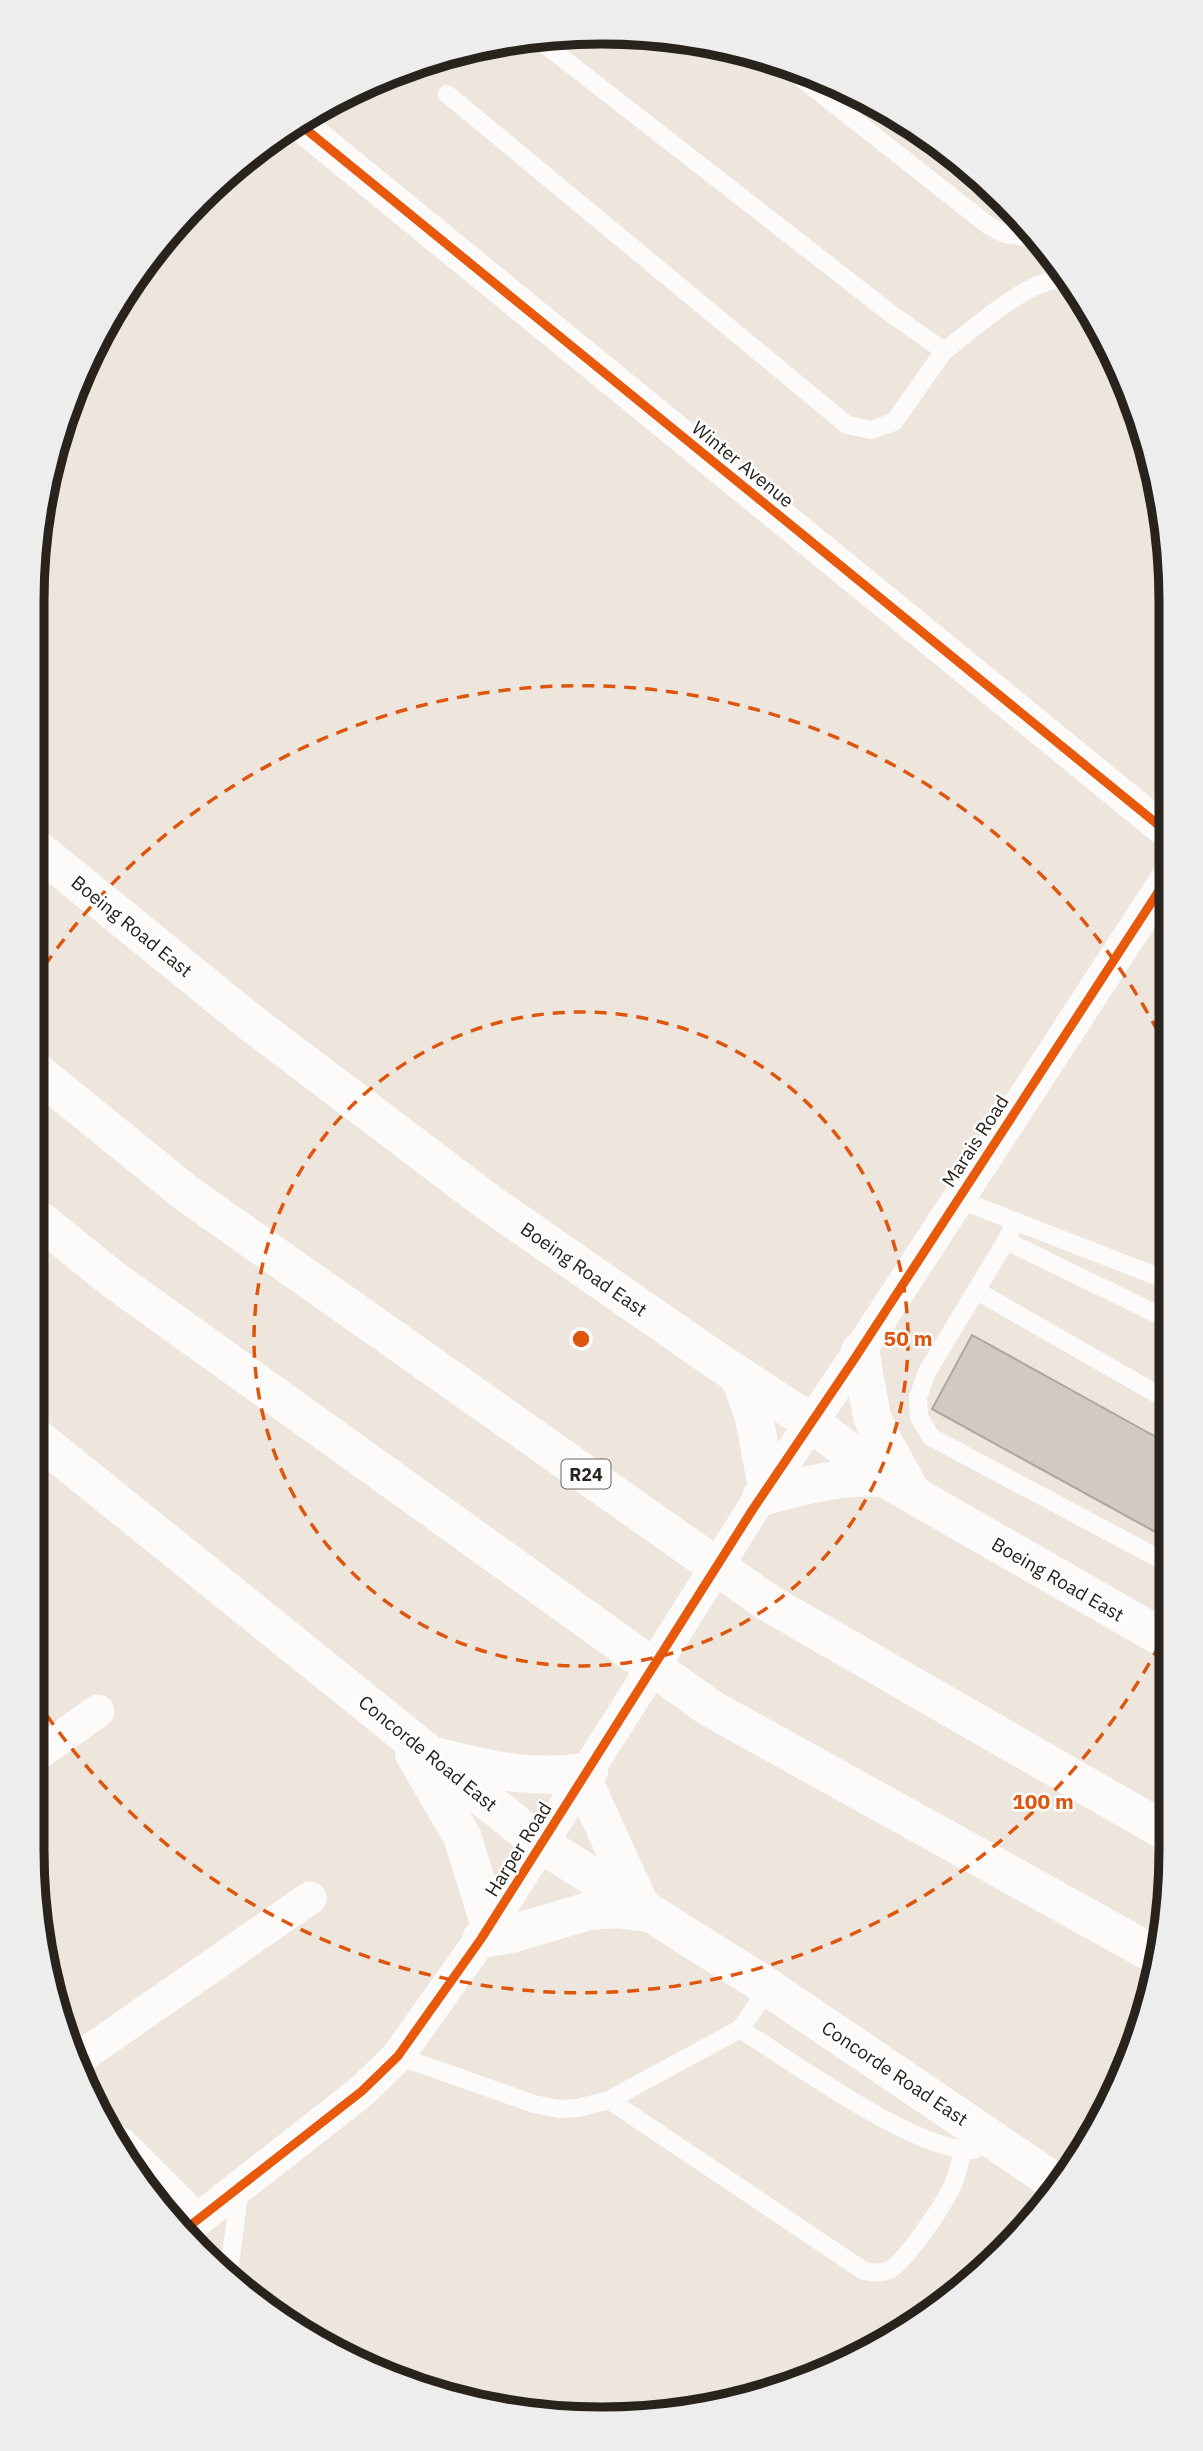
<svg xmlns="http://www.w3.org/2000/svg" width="1203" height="2451" viewBox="0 0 1203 2451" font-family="'IBM Plex Sans',sans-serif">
<rect width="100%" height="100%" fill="#eee6dd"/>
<path fill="#d0cac3" stroke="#aba69f" stroke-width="2" d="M972,1335L1165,1442L1169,1435V1516L1159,1534L932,1409Z"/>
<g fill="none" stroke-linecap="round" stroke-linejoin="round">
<g stroke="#fcfbfa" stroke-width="18">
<path d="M534,36L890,313L944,351C977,327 1026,279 1067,278"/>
<path d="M782,63L989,226L1005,234L1037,238"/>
<path d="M447,94L847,425L871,430L894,422L944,351"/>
<path d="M958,1199L1169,1281"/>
<path d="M1015,1222L1006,1241L927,1372L918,1397L919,1417L931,1437L1169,1564"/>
<path d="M1006,1241L1169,1320"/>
<path d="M977,1291L1169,1401"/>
<path d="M740,2029C792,2061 917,2153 974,2150"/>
<path d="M398,2056L534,2104L560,2109L578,2108L609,2100L740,2029L769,1988"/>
<path d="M609,2100L864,2271C873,2273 882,2274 891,2269C907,2259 947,2201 954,2182C958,2172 960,2161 963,2150"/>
<path d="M228,2280L240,2186"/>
</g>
<g stroke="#fcfbfa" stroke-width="33">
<path d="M297,122L1167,832"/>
<path d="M32,1758L98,1711"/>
<path d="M76,2060L310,1898"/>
<path d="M121,2144L197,2220"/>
<path d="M182,2232L362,2091L398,2056L481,1939L753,1509L855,1358L1168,877"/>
</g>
<g stroke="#fcfbfa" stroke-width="38">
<path d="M32,845L250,1022L488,1202L714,1359L810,1422L884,1478L1170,1642"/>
<path d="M860,1351L872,1417L882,1439L910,1490"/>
<path d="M739,1376L754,1417L767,1487"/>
<path d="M32,1434L541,1844L769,1988L1055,2182"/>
<path d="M761,1497C802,1486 841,1475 884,1478"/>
<path d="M414,1754L462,1836L490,1926"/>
<path d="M439,1757C492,1770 534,1781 589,1771"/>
<path d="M583,1780L640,1905"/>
<path d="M481,1939L511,1934L589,1911L617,1909L648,1913"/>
</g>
<g stroke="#fcfbfa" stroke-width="38">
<path d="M32,1068L186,1193L767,1602L1170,1834"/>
<path d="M32,1214L114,1280L710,1708L1159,1957"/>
</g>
<g stroke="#fff" stroke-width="13">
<g id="cycleway">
<path d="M297,122L1167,832"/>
<path d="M182,2232L362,2091L398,2056L481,1939L753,1509L855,1358L1168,877"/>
</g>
</g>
<use href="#cycleway" stroke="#e8590c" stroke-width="9"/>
</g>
<g fill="none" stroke="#de560d" stroke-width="3.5" stroke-dasharray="12 9">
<circle cx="581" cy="1339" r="327"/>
<path d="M1169 1626A654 654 0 0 1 33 1695M33 983A654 654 0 0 1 1166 1047"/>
</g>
<g text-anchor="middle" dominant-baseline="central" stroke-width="5" stroke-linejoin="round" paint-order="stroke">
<rect fill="#fff" stroke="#686561" stroke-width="2" x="561.5" y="1459.5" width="49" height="29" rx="5"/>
<g font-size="18" font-weight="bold" fill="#28231d">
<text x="586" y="1474">R24</text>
</g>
<g font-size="19" fill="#28231d" stroke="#fff">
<text transform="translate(743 464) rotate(39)">Winter Avenue</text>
<text transform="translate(132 926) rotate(39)">Boeing Road East</text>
<text transform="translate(975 1141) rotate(-57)">Marais Road</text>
<text transform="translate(584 1269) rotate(35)">Boeing Road East</text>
<text transform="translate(1058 1579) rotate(30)">Boeing Road East</text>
<text transform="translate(428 1753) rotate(39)">Concorde Road East</text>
<text transform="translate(518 1849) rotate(-58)">Harper Road</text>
<text transform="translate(895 2073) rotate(34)">Concorde Road East</text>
</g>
</g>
<path d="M0 0H1203V2451H0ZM601 44H602A557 557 0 0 1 1159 601V1850A557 557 0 0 1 602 2407H601A557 557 0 0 1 44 1850V601A557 557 0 0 1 601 44Z" fill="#eeeded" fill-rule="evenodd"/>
<path fill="none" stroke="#28231d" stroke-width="9" d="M601 44H602A557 557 0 0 1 1159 601V1850A557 557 0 0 1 602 2407H601A557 557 0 0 1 44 1850V601A557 557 0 0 1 601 44Z"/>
<circle cx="581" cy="1339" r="10" fill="#de560d" stroke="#fff" stroke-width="3.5"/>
<g font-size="21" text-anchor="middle" font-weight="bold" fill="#de560d" stroke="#fff" stroke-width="5" stroke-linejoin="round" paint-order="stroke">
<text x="908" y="1346">50 m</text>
<text x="1043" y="1809">100 m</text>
</g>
</svg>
